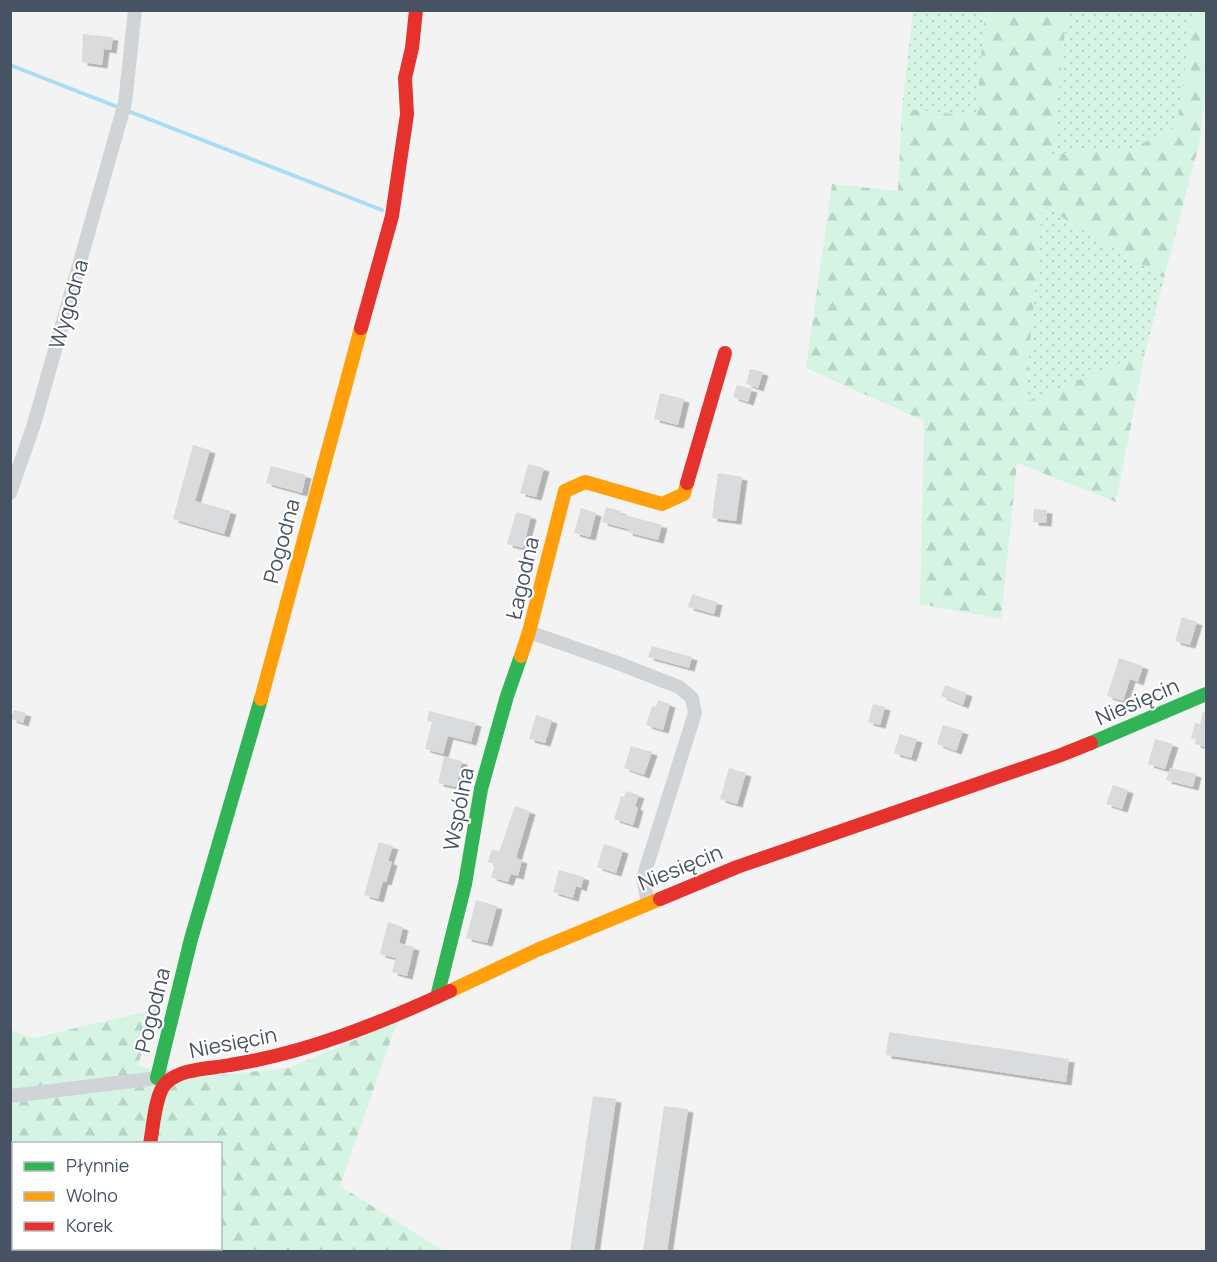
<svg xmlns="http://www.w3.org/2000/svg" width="1217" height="1262" viewBox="0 0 1217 1262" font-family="Manrope,sans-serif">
<defs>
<pattern id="grass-dots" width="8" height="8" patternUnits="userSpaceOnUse" patternTransform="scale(1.5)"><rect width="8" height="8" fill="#d6f4e4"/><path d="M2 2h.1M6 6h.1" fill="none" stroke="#b9d3c6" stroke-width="1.8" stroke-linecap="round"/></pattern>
<pattern id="forest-firs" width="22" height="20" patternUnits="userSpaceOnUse" patternTransform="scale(1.5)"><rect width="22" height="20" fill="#d6f4e4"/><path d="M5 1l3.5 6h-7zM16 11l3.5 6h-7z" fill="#b9d3c6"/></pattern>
<filter id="shadow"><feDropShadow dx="5.5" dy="3.5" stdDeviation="0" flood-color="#0004"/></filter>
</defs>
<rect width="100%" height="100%" fill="#f3f3f3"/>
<g fill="url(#grass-dots)">
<path d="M913,11H985L976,117L902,108Z"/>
<path d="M1067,11H1193L1177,127L1130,149L1052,154Z"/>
<path d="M1042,204L1164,278L1145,353L1025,403Z"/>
</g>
<g fill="url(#forest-firs)" fill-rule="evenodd">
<path d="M985,11H1067L1052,154L1130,149L1177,127L1193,11H1206V90L1199,144L1164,278L1042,205L1025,402L1145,353L1116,502L1017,463L1001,619L920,604L924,421L806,368L832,184L898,191L902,108L976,117Z"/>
<path d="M156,1009L138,1065L181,1079L289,1068L397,1022L340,1186L444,1251L11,1252V1030L34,1038ZM14,1144H220V1248H14Z"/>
</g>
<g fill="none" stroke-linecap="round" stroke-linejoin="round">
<path stroke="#a7ddf5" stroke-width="4" d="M10,65L382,210"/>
</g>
<g fill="#dadbdd" filter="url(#shadow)">
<path d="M83,34L113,37L111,50L104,49L102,65L82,62Z"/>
<path d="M750,369L763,372L758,388L746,384Z"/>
<path d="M737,385L752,389L748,402L733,397Z"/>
<path d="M660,393L684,399L678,425L654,419Z"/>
<path d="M193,445L210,450L195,501L231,511L224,534L173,519Z"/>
<path d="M528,464L544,468L536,497L520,493Z"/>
<path d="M271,466L306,475L302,493L266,483Z"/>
<path d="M718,473L742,477L736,521L712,518Z"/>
<path d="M606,507L621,511V514L662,525L658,540L627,532L628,529L602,522Z"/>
<path d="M581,508L596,513L590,537L574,533Z"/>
<path d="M1034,509L1047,510L1046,523L1033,522Z"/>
<path d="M516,512L531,516L523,548L507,544Z"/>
<path d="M692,594L717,602L714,614L688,607Z"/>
<path d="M1182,617L1197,622L1190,645L1175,641Z"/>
<path d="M652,646L692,657L689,668L648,657Z"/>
<path d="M1119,658L1143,666L1138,682L1130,679L1123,701L1107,696Z"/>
<path d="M945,685L967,693L963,705L941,696Z"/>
<path d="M658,700L670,704L663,730L646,725L652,706L656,707Z"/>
<path d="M873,704L885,707L880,725L868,722Z"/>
<path d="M14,710L26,713L23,723L11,719Z"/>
<path d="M429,711L476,723L471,742L448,736L443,754L425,749L432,722L427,721Z"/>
<path d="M1203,712L1206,713V747L1195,744L1196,739L1191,738L1195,723L1200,724Z"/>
<path d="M536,715L552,720L545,743L529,739Z"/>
<path d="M943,725L963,731L956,751L937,744Z"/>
<path d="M900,734L917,739L911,758L894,753Z"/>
<path d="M1155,739L1173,744L1165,769L1148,764Z"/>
<path d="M631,746L652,752L644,775L624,768Z"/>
<path d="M444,757L462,761L456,787L438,783Z"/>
<path d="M729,768L746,773L737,804L720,799Z"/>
<path d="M1170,768L1196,774L1193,787L1166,780Z"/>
<path d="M1113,785L1128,790L1122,809L1106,804Z"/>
<path d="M626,791L639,795L635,806L638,808L633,825L614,819L621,796L624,797Z"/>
<path d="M515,806L530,811L516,858L522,860L518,876L511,874L508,882L491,877L495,864L488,862L492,849L499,852Z"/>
<path d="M379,842L393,846L388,861L392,862L386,882L383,881L378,899L364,895Z"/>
<path d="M604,844L623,850L616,873L597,867Z"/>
<path d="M559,870L584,877L581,888L576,886L573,898L553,892Z"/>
<path d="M476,900L497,906L487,943L466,938Z"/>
<path d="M388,922L403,927L399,943L414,947L407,976L392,972L396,958L380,954Z"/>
<path d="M889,1032L1069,1059L1066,1082L886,1055Z"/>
<path d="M593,1096L616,1099L594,1251H570Z"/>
<path d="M664,1106L688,1109L667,1251H643Z"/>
</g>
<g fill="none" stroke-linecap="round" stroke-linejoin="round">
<g stroke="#d1d4d7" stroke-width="14">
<path d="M10,493L34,424L125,103L135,10"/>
<path d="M529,632L615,662L679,687L692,698L695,713L643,878L648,903"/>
<path d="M10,1096L166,1077"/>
</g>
<g stroke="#30b455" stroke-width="14">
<path d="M1091,743L1206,694"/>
<path d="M437,997L465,884L481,789L507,696L521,656"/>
<path d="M157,1078L191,939L261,699"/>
</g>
<g stroke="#ff9f0a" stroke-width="14">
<path d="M521,656L529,632L565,491L585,482L662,504L684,494L687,483"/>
<path d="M261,699L361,328"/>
<path d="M450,991L537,950L660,899"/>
</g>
<g stroke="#e5322d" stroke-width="14">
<path d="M361,328L392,216L407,114L405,78L412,48L416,10"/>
<path d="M687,483L725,353"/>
<path d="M660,899L737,867L1061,755L1091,743"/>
<path d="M150,1144C153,1129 155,1093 166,1083C181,1068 210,1069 230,1065C306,1053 381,1023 450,991"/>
<path d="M124,1252L125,1248"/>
</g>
</g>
<g text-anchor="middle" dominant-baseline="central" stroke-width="4.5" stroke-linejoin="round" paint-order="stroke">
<g font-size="21" fill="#475362" stroke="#fff">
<text transform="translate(68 304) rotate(-74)">Wygodna</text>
<text transform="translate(281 541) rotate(-75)">Pogodna</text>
<text transform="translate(522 578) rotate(-77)">Łagodna</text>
<text transform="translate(1137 701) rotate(-23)">Niesięcin</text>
<text transform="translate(458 809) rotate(-79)">Wspólna</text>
<text transform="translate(680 867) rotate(-22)">Niesięcin</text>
<text transform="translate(152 1010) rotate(-76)">Pogodna</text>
<text transform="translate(233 1042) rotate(-11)">Niesięcin</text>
</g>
</g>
<rect width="1217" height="1262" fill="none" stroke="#475362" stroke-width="24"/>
<rect x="12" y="1142" width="210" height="108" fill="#ffffff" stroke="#b5bac0" stroke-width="1.5"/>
<rect x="24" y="1162" width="30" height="9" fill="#30b455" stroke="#b5bac0" stroke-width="1.5"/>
<text x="66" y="1172" font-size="18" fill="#475362">Płynnie</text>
<rect x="24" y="1192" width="30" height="9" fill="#ff9f0a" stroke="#b5bac0" stroke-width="1.5"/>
<text x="66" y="1202" font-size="18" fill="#475362">Wolno</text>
<rect x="24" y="1222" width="30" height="9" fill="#e5322d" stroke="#b5bac0" stroke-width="1.5"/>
<text x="66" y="1232" font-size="18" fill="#475362">Korek</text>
</svg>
